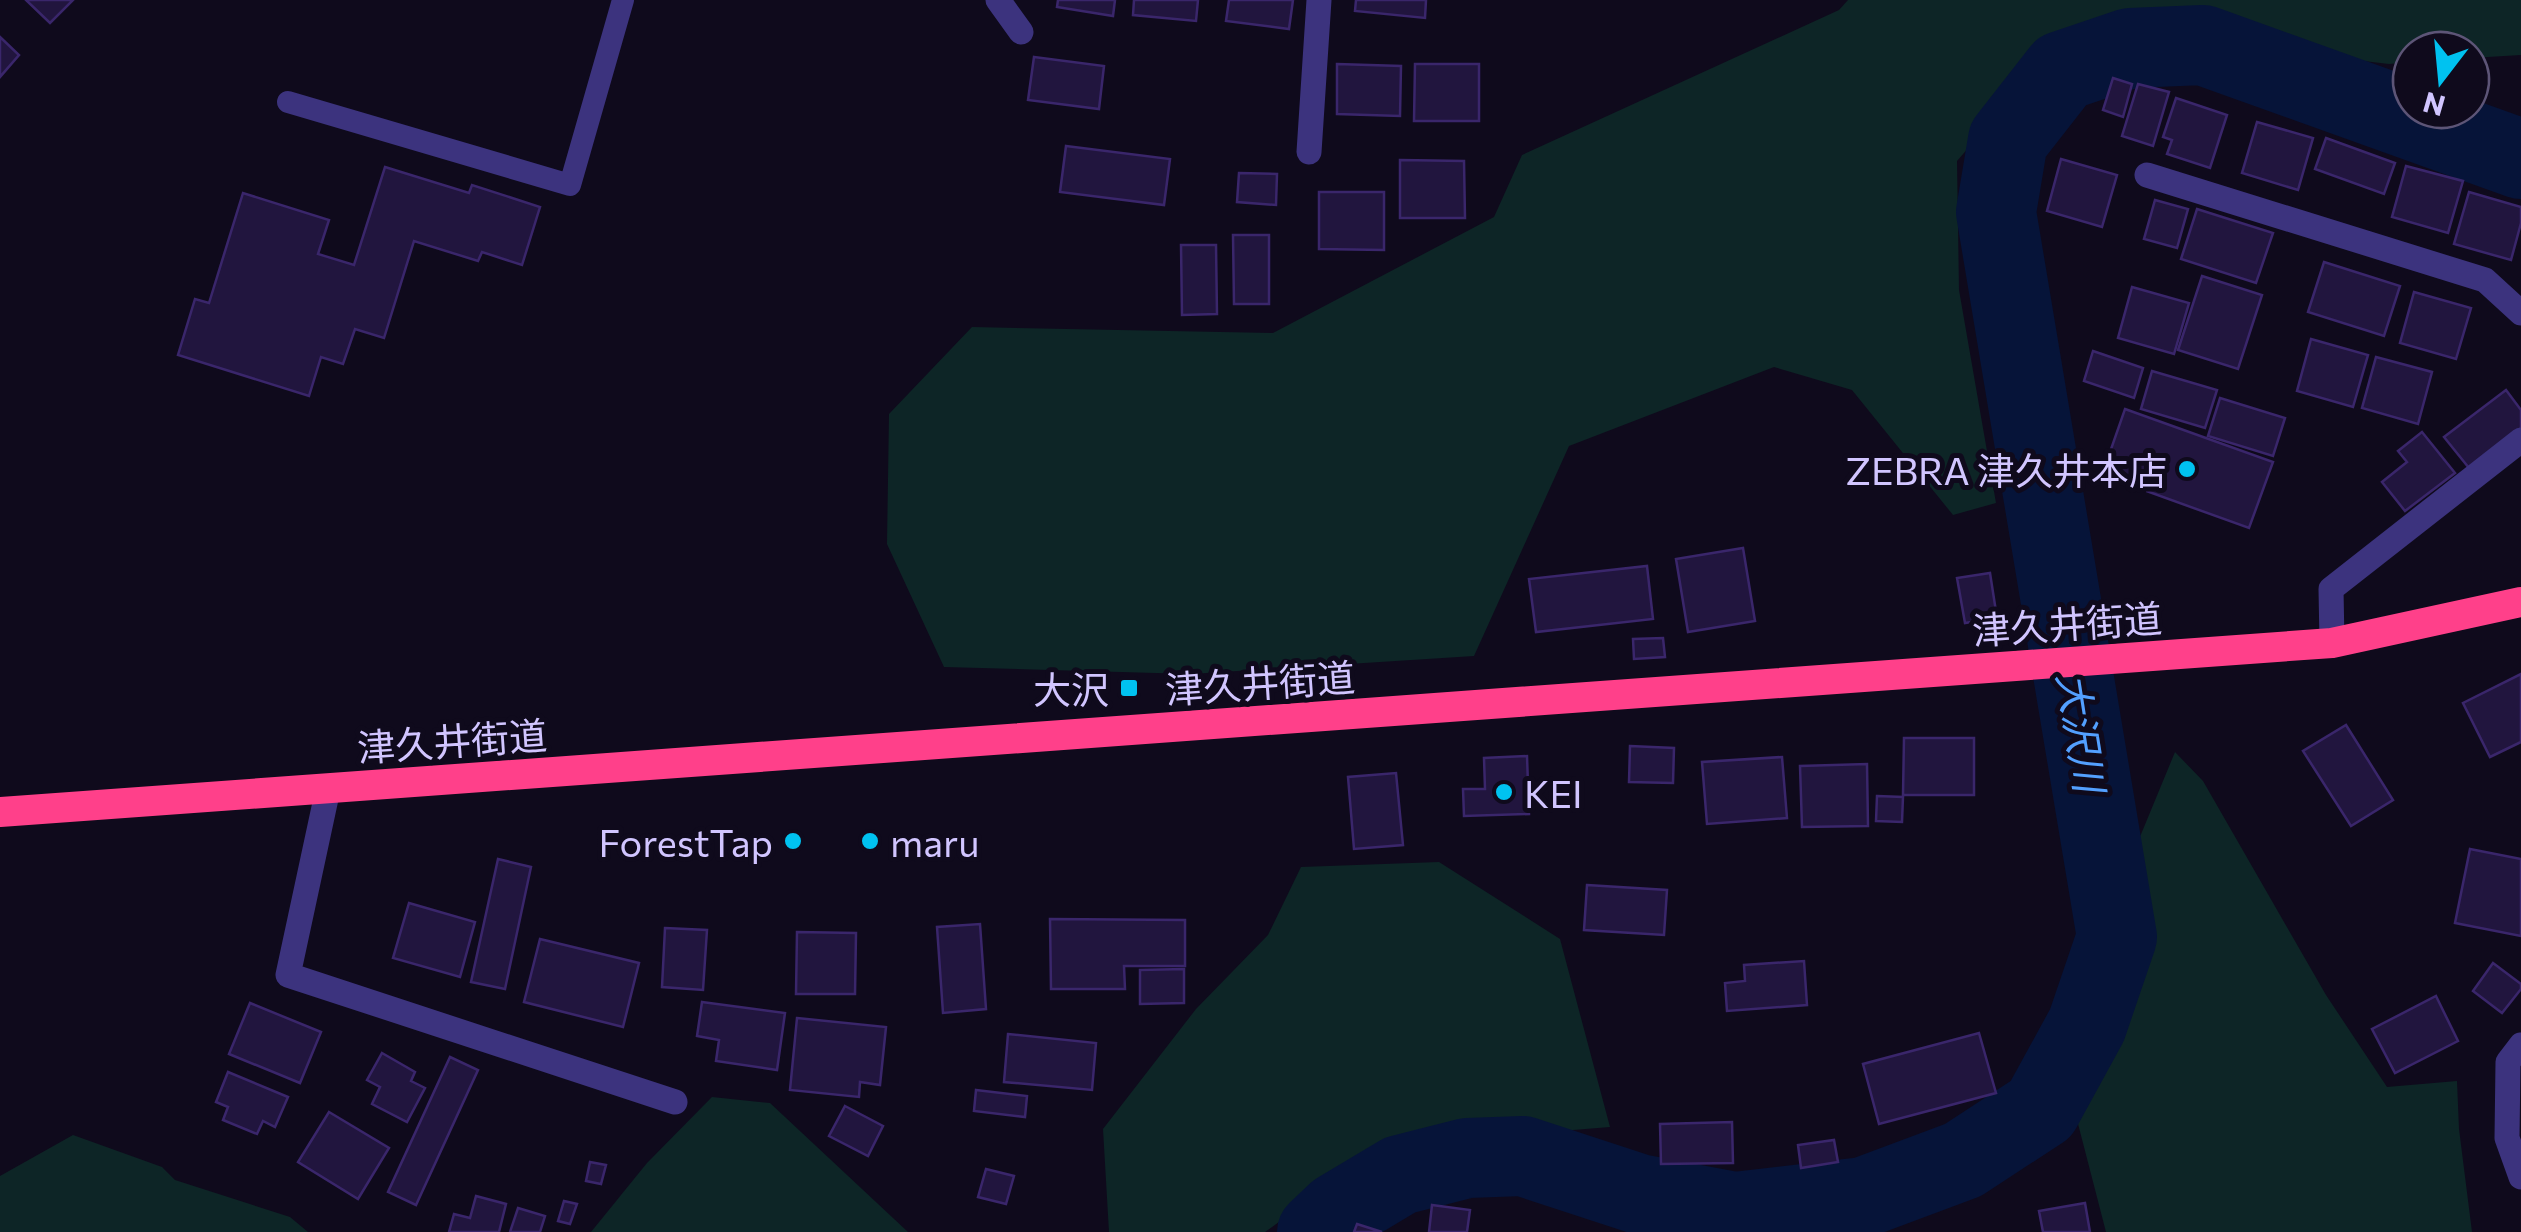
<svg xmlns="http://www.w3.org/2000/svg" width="2521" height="1232" viewBox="0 0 2521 1232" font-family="Commissioner,'Noto Sans JP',sans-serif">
<rect width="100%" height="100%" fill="#0f0a1c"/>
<g fill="#0d2526">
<path d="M1848,0H2521V55L2471,58V50H2411V62L2389,64L2136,34L2042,63L1957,161L1959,290L1996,503L1953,515L1852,390L1774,367L1569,446L1474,656L1191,674L944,667L887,544L889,414L972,327L1273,333L1494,217L1522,155L1839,10Z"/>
<path d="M2175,752L2203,781L2326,995L2387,1087L2457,1081L2459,1129L2472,1232H2106L2069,1089L2137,844Z"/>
<path d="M1439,862L1560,939L1610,1127L1385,1145L1265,1232H1109L1103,1129L1196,1009L1268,935L1301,867Z"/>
<path d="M712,1097L770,1103L908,1232H591L647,1163Z"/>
<path d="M73,1135L162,1167L175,1180L290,1217L308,1232H0V1176Z"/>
</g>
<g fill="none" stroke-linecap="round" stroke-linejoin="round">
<path stroke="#061439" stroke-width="80" d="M1317,1232L1338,1212L1400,1175L1467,1158L1523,1156L1639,1194L1735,1212L1864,1197L1963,1160L2041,1109L2087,1025L2117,937L1996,212L2008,140L2062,71L2130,48L2203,45L2521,159"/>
</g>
<g fill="#21153e" stroke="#3a266b" stroke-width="2.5">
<path d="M26,0H73L50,23Z"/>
<path d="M1058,0H1115L1113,16L1057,7Z"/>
<path d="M1134,0H1198L1196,21L1133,15Z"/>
<path d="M1229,0H1293L1289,29L1226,21Z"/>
<path d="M1356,0H1426L1425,18L1355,11Z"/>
<path d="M0,37L19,55L0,77Z"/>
<path d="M1034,57L1104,66L1099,109L1028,100Z"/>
<path d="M1337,64L1401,66L1400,116L1337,114Z"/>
<path d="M1415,64H1479V121H1414Z"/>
<path d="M2113,78L2132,84L2123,117L2103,110Z"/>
<path d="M2138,84L2169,92L2153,146L2122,136Z"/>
<path d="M2176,98L2227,115L2210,168L2167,154L2172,140L2163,137Z"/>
<path d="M2257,122L2313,138L2298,190L2242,173Z"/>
<path d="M2326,138L2395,163L2384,194L2315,169Z"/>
<path d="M1066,146L1170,159L1164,205L1060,192Z"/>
<path d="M2061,159L2117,175L2102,227L2047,211Z"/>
<path d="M1400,160L1464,161L1465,218H1400Z"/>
<path d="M2406,166L2463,181L2448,233L2392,217Z"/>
<path d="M385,167L469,193L472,185L540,207L522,265L482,252L478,261L414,241L384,338L355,329L343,364L321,357L309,396L178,355L195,299L209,303L243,193L329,220L318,254L354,265Z"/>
<path d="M1239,173L1277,174L1276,205L1237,202Z"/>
<path d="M1319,192H1384V250L1319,249Z"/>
<path d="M2469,192L2521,207V223L2511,260L2454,244Z"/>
<path d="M2155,200L2188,209L2177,248L2144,239Z"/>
<path d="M2197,209L2273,233L2256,283L2181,259Z"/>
<path d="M1233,235H1269V304H1234Z"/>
<path d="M1181,245H1216L1217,314L1182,315Z"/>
<path d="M2324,262L2400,286L2384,336L2308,312Z"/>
<path d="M2202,276L2262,295L2238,369L2178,350Z"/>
<path d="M2132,287L2189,303L2174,354L2118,338Z"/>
<path d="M2414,292L2471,308L2456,359L2400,343Z"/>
<path d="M2311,339L2368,355L2353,407L2297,391Z"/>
<path d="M2093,351L2143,368L2134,398L2084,381Z"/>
<path d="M2376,357L2432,372L2418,424L2362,408Z"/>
<path d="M2152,371L2217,390L2205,428L2141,409Z"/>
<path d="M2506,390L2521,410V428L2469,468L2444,437Z"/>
<path d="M2220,398L2285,418L2273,456L2208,436Z"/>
<path d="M2125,409L2273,462L2249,528L2102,475Z"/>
<path d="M2422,432L2455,473L2405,511L2382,482L2407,462L2398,451Z"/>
<path d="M1743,548L1755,621L1688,632L1676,559Z"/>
<path d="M1647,566L1653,619L1536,632L1529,579Z"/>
<path d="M1990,573L1997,618L1965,623L1957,578Z"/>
<path d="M1663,638L1665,657L1634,659L1633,639Z"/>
<path d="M2521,674V742L2490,757L2463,703Z"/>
<path d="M2346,725L2393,800L2351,826L2303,751Z"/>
<path d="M1904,738H1974V795H1903Z"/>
<path d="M1630,746L1674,748L1673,783L1629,782Z"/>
<path d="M1527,756L1529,814L1464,816L1463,789H1485L1484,758Z"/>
<path d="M1782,757L1787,818L1707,824L1702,762Z"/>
<path d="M1867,764L1868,826L1802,827L1800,766Z"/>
<path d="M1396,773L1403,845L1354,849L1348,777Z"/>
<path d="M1877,796L1903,797L1902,822L1876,821Z"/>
<path d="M2470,849L2521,859V936L2455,923Z"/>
<path d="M498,859L531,867L505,989L471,982Z"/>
<path d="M1587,885L1667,890L1664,935L1584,930Z"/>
<path d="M409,903L475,922L460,977L393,958Z"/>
<path d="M1050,919L1185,920V966H1124L1125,989H1051Z"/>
<path d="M980,924L986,1009L943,1013L937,927Z"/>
<path d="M665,928L707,930L703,990L662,987Z"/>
<path d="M797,932L856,933L855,994H796Z"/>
<path d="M540,939L639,963L623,1027L524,1002Z"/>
<path d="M1804,961L1807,1005L1727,1011L1725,983L1745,981L1744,965Z"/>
<path d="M2493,963L2521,984V989L2502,1013L2473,991Z"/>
<path d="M1184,969V1003L1140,1004V970Z"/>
<path d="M2436,996L2458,1041L2395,1073L2372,1029Z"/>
<path d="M702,1002L785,1013L777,1070L716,1061L719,1040L697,1036Z"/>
<path d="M250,1003L321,1032L300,1083L229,1054Z"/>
<path d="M797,1018L886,1027L880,1085L860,1082L859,1097L790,1090Z"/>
<path d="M1979,1033L1996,1093L1879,1124L1863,1064Z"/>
<path d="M1008,1034L1096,1043L1092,1090L1004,1082Z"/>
<path d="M382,1053L415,1072L411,1081L425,1088L407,1122L372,1104L380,1087L367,1080Z"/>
<path d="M450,1057L478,1070L416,1205L388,1192Z"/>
<path d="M228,1072L288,1097L275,1127L263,1121L257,1134L223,1120L228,1107L216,1102Z"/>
<path d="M976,1090L1027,1096L1025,1117L974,1111Z"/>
<path d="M845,1106L883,1126L868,1156L829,1136Z"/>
<path d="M329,1112L389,1148L358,1199L298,1162Z"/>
<path d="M1732,1122L1733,1163L1661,1164L1660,1124Z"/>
<path d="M1834,1140L1838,1162L1801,1168L1798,1145Z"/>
<path d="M590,1162L606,1165L601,1184L586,1181Z"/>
<path d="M986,1169L1014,1176L1006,1204L978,1197Z"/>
<path d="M476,1196L506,1204L499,1232H449L454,1214L470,1218Z"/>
<path d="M564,1201L577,1204L570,1224L558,1221Z"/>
<path d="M2085,1203L2090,1232H2043L2039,1211Z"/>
<path d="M1432,1205L1470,1210L1467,1232H1429Z"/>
<path d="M518,1208L545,1216L540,1232H510Z"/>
<path d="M1357,1224L1382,1232H1354Z"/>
</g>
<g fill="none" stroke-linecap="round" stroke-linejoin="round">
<path stroke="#3c337e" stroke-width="22" d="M288,102L570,185L623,0"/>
<g stroke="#3c337e" stroke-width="25">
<path d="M998,0L1021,32"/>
<path d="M1309,152L1319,0"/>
<path d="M2147,175L2485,280L2521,313"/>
<path d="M2332,643L2331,589L2521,440"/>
<path d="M328,789L288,975L675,1102"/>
<path d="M2521,1045L2508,1062L2507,1138L2521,1177"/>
</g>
<path stroke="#ff408a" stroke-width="30" d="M0,812L2332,643L2521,602"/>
</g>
<g fill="#00c2f0" stroke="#0f0a1c" stroke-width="4">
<circle cx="2187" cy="469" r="10"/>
<rect x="1119" y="678" width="20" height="20" rx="5"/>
<circle cx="1504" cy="792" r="10"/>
<circle cx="793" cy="841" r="10"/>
<circle cx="870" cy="841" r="10"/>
</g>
<g text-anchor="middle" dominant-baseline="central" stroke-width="10" stroke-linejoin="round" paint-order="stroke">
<g font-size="38" fill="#d1c5ff" stroke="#0f0a1c" text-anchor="end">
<text x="2167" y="469">ZEBRA 津久井本店</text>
<text x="1109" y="688">大沢</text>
<text x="1524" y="792" text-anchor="start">KEI</text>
<text x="773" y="841">ForestTap</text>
<text x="890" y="841" text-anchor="start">maru</text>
</g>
<g font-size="38" fill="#d1c5ff" stroke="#0f0a1c">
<text transform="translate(2067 623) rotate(-4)">津久井街道</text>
<text transform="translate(1260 682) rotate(-4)">津久井街道</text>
<text transform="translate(452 740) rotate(-4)">津久井街道</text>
</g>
<g font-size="40" font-style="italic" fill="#53a0ff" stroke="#0f0a1c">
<text transform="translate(2083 732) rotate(81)">大沢川</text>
</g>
</g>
<g transform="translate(2441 80) rotate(196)"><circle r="48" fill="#0f0a1c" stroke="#5d5577" stroke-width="2.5"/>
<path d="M0-8L18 38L0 25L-18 38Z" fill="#00c2f0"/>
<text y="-15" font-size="28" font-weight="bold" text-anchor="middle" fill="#d1c5ff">N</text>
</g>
</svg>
